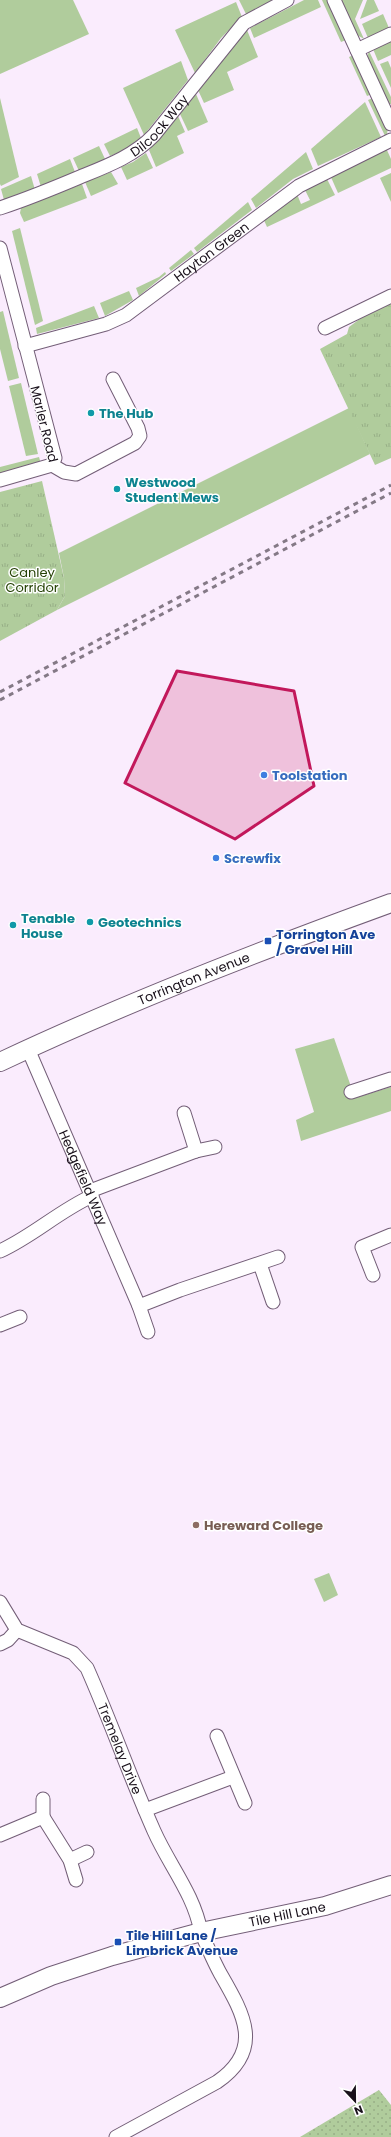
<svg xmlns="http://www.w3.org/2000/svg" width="391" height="2137" viewBox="0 0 391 2137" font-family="Poppins,sans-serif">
<defs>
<pattern id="park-tufts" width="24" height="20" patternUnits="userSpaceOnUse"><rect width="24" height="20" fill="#b0cc9c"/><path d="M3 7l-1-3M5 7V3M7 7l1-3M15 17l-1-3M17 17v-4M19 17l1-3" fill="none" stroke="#97ae86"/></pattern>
<pattern id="garden-dots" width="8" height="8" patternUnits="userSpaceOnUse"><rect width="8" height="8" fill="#b0cc9c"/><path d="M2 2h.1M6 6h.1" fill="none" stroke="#97ae86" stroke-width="1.8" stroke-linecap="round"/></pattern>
</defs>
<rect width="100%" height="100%" fill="#faecfd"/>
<g fill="#b0cc9c">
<path d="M0,0H73L89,34L0,74Z"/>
<path d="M239,0H273L246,14Z"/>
<path d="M304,0H318L321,7L254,38L250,28Z"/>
<path d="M322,0H328L346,40L341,42Z"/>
<path d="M340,0H363L355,19L364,39L357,35Z"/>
<path d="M367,0H374L379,11L360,19Z"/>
<path d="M236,2L242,17L221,38L195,73L175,30Z"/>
<path d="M383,14L389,28L368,38L362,24Z"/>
<path d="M247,30L258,57L227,72L234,90L204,103L198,90Z"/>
<path d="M391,41V55L378,61L373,49Z"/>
<path d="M369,51L391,97V104H389L367,57Z"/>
<path d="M354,55L372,94L367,96L349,57Z"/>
<path d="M181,61L188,80L144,135L123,88Z"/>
<path d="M388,61L391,68V88L380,64Z"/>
<path d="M196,94L208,122L188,131L180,114Z"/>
<path d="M0,98L19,177L1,186L0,184Z"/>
<path d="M373,98L388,129L386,138L368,100Z"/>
<path d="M365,102L381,137L318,166L311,149Z"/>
<path d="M178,116L185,132L177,136L184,153L156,167L149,150Z"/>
<path d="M137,128L141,138L128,149L110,156L104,144Z"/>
<path d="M99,146L105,159L79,171L73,158Z"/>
<path d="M386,148L391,159V168L338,193L330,175Z"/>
<path d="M306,152L313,169L293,179L256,208L251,199Z"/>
<path d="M146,153L153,168L127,180L121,167L133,162Z"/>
<path d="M70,159L75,172L41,187L37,174Z"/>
<path d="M111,172L118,184L91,196L85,182Z"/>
<path d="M391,173V202L380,178Z"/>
<path d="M31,176L35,190L4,200L1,189Z"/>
<path d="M326,177L335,195L267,227L263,218L297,194L301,204L310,200L304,188Z"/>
<path d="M82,184L87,198L24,222L20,213L21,208Z"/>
<path d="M248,202L252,210L197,252L194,248Z"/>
<path d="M20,228L43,321L35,325L12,231Z"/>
<path d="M191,250L194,254L171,271L169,268Z"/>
<path d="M165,272L166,274L139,296L136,288L159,277Z"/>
<path d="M129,291L133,300L105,316L100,303Z"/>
<path d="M94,306L99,318L37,334L36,328Z"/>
<path d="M3,311L19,378L8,381L0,349V312Z"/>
<path d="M21,383L38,454L26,456L9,386Z"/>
<path d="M349,408L370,454L57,610L65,596L64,578L59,553Z"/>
<path d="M39,457L41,464L0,474V467Z"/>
<path d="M334,1038L355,1098L391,1087V1111L301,1141L296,1120L314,1112L295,1049Z"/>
<path d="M329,1573L338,1595L324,1602L314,1579Z"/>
</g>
<g fill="url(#park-tufts)">
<path d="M391,302V458L375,465L320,349L347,334L349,327L365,315Z"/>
<path d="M42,481L64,578L65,596L57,610L0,641V492Z"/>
</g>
<path fill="url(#garden-dots)" d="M379,2090L391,2105V2137H300Z"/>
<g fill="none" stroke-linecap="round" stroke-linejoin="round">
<g stroke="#735e77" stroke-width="15">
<g id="street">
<path d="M334,0L391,124"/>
<path d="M357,50L391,34"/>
<path id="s1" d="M0,208C27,199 54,188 80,177C107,166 134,156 154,135L244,23L287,0"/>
<path d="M0,248L55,458L52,465"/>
<path d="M325,328L391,296"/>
<path id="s2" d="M25,346L106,324L126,315L299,186L391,140"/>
<path d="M52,465L64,472L76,474L135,443L140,436L138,428L113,379"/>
<path d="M0,480L52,465"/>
<path id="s3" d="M28,1049L139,1306L180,1290L278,1257"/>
<path d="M351,1092L391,1079"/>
<path d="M184,1113L196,1151"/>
<path d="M90,1191L196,1151L215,1147"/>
<path d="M0,1251C33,1236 59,1211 92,1196"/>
<path d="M260,1264L273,1302"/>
<path d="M373,1275L362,1247L391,1235"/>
<path d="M139,1306L148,1332"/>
<path d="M0,1325L20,1317"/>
<path id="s4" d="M0,1602L17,1630L73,1653L87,1668C111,1722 130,1777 154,1831C169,1865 194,1894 201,1932C207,1946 213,1960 220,1973C243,2013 265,2049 217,2082L116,2137"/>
<path d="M0,1644L8,1640L17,1630"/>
<path d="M217,1736L245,1803"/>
<path d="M145,1810L233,1777"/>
<path d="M43,1817V1799"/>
<path d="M0,1835L43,1817L70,1860L76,1880"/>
<path d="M70,1860L87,1852"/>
</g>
</g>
<g stroke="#735e77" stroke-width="20">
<g id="secondary">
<path id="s5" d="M0,1062C127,1002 259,951 391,903"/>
<path id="s6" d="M0,1998L51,1976L112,1956L201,1932L325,1906L391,1885"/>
</g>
</g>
<use href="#street" stroke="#fff" stroke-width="13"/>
<use href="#secondary" stroke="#fff" stroke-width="18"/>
<g stroke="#847986" stroke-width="3" stroke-dasharray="5 5" stroke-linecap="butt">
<path d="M0,692L391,485"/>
<path d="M0,700L391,493"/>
</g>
</g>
<path fill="#c2185b" fill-opacity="0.2" stroke="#c2185b" stroke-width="3" stroke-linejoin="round" d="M177,671L294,691L314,786L235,839L125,783Z"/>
<g fill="#0f9aa8" stroke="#fff" stroke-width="1.5">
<circle cx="91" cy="413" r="4"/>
<circle cx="117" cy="489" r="4"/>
<circle cx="90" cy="922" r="4"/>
<circle cx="13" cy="925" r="4"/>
</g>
<g fill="#3f7fe0" stroke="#fff" stroke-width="1.5">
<circle cx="264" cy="775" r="4"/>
<circle cx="216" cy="858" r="4"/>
</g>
<g fill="#1a4fb4" stroke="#fff" stroke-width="1.5">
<rect x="264" y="937" width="8" height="8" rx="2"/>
<rect x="114" y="1938" width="8" height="8" rx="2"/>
</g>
<circle fill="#8d6e63" stroke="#fff" stroke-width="1.5" cx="196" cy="1525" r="4"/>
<g text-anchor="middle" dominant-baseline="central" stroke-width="3" stroke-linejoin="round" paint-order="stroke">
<g font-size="13" fill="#18101a" stroke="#fff">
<text stroke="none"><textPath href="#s1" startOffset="182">Dilcock Way</textPath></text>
<text stroke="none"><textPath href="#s2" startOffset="212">Hayton Green</textPath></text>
<text transform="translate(44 424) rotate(76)">Marler Road</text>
<text stroke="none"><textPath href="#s5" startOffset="211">Torrington Avenue</textPath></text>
<text stroke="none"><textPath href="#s3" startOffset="140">Hedgefield Way</textPath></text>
<text stroke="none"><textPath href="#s4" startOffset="201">Tremelay Drive</textPath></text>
<text stroke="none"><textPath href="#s6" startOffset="300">Tile Hill Lane</textPath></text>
</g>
<g font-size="13" font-weight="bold" fill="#0d838f" stroke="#fff" text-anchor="start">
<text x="99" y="413">The Hub</text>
<text x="125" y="482">Westwood<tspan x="125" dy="15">Student Mews</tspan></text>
<text x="21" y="918">Tenable<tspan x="21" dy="15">House</tspan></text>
<text x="98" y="922">Geotechnics</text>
</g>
<g font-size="13" fill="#254205" stroke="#fff">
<text x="32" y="572">Canley<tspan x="32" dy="15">Corridor</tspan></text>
</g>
<g font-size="13" font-weight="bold" fill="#366cbe" stroke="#fff" text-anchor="start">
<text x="272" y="775">Toolstation</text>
<text x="224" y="858">Screwfix</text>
</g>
<g font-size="13" font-weight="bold" fill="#164399" stroke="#fff" text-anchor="start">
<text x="276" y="934">Torrington Ave<tspan x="276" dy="15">/ Gravel Hill</tspan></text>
<text x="126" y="1935">Tile Hill Lane /<tspan x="126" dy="15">Limbrick Avenue</tspan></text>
</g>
<g font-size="13" font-weight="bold" fill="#785e54" stroke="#fff" text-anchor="start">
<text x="204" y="1525">Hereward College</text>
</g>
</g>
<g transform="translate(355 2101) rotate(158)" stroke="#ffffff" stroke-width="3" paint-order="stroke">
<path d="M0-3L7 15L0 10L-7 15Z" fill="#18101a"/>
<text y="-6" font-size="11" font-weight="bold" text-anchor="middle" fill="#18101a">N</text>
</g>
</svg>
